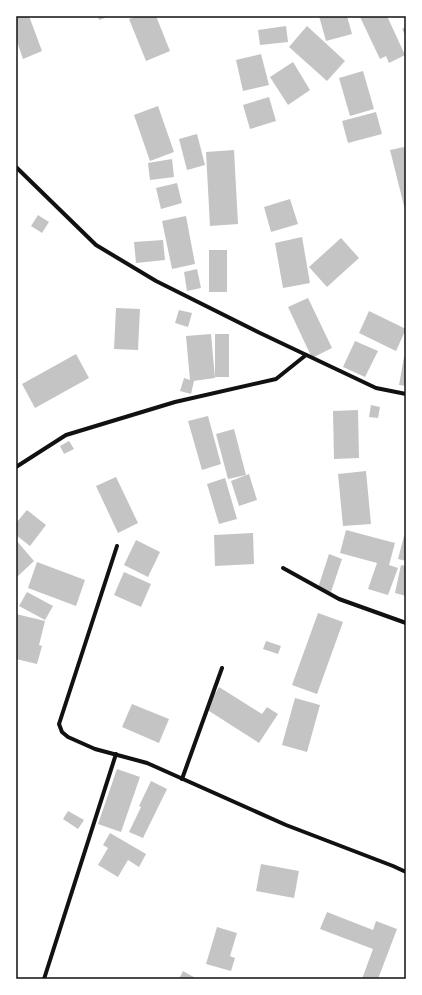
<svg xmlns="http://www.w3.org/2000/svg" width="422" height="995" viewBox="0 0 422 995" font-family="'Noto Serif',serif">
<rect width="100%" height="100%" fill="#fff"/>
<g fill="#c4c4c4">
<path d="M16,16H29L42,51L23,59L16,39Z"/>
<path d="M98,16H110L99,20Z"/>
<path d="M137,16H156L170,51L146,61L129,19Z"/>
<path d="M319,16H347L352,34L326,41Z"/>
<path d="M362,16H387L405,55L389,63L386,56L380,59L360,17Z"/>
<path d="M286,26L288,42L260,45L258,30Z"/>
<path d="M307,26L345,61L327,81L289,47Z"/>
<path d="M406,27V36L402,29Z"/>
<path d="M261,54L269,85L243,91L236,60Z"/>
<path d="M293,62L310,90L288,105L270,77Z"/>
<path d="M363,71L374,109L350,116L339,78Z"/>
<path d="M269,97L276,121L250,129L243,105Z"/>
<path d="M158,106L174,152L150,161L134,115Z"/>
<path d="M376,112L382,134L348,143L342,121Z"/>
<path d="M197,134L205,165L187,170L179,139Z"/>
<path d="M404,147L406,155L405,210L390,150Z"/>
<path d="M234,150L238,224L210,226L206,152Z"/>
<path d="M172,159L174,177L150,180L148,163Z"/>
<path d="M177,183L182,203L161,209L156,188Z"/>
<path d="M290,199L298,224L271,232L264,207Z"/>
<path d="M38,215L49,222L42,233L31,226Z"/>
<path d="M186,216L195,264L172,269L162,221Z"/>
<path d="M302,237L310,283L283,288L275,243Z"/>
<path d="M341,238L359,258L327,287L309,267Z"/>
<path d="M163,240L165,260L136,263L134,242Z"/>
<rect x="209" y="250" width="18" height="42"/>
<path d="M197,269L201,288L187,291L184,272Z"/>
<path d="M308,298L332,348L312,358L288,307Z"/>
<path d="M116,308L140,309L138,350L114,349Z"/>
<path d="M179,310L192,313L188,327L175,323Z"/>
<path d="M369,311L406,329L396,351L359,333Z"/>
<path d="M211,334L215,378L193,381H194L191,394L180,391L184,378L190,380L186,336Z"/>
<rect x="215" y="334" width="14" height="43"/>
<path d="M355,341L378,351L365,377L343,367Z"/>
<path d="M76,354L89,378L35,408L22,384Z"/>
<path d="M404,357H406V386L399,385Z"/>
<path d="M371,405L380,407L378,418L369,417Z"/>
<path d="M358,410L359,458L334,459L333,411Z"/>
<path d="M208,416L221,464L202,470L188,421Z"/>
<path d="M234,429L246,475L228,479L216,434Z"/>
<path d="M69,441L74,449L64,454L60,446Z"/>
<path d="M366,471L371,524L343,526L338,474Z"/>
<path d="M249,474L257,500L239,506L231,481Z"/>
<path d="M116,477L138,523L118,533L96,486Z"/>
<path d="M225,478L237,519L219,524L207,484Z"/>
<path d="M27,510L46,525L30,546L16,535V523Z"/>
<path d="M346,530L395,543L389,565L398,568L388,595L368,589L377,563L340,553Z"/>
<path d="M253,533L254,564L215,566L214,535Z"/>
<path d="M404,536H406V561L398,559Z"/>
<path d="M16,540L34,561L17,577L16,575Z"/>
<path d="M136,540L160,552L148,577L124,565Z"/>
<path d="M329,554L342,559L331,592L318,588Z"/>
<path d="M37,562L85,580L76,606L28,588Z"/>
<path d="M401,565L406,566V596L395,593Z"/>
<path d="M124,572L151,584L141,607L114,595Z"/>
<path d="M27,592L53,606L45,620L19,606Z"/>
<path d="M318,613L343,622L317,694L292,685Z"/>
<path d="M16,614L45,621L39,645L42,646L37,664L16,659Z"/>
<path d="M266,641L281,646L278,654L263,649Z"/>
<path d="M219,687L262,714L267,707L278,714L259,743L206,709Z"/>
<path d="M295,698L320,705L307,752L282,745Z"/>
<path d="M132,704L169,719L159,743L122,727Z"/>
<path d="M117,769L140,777L121,832L98,824Z"/>
<path d="M151,781L167,789L143,838L129,832L141,807L139,806Z"/>
<path d="M68,811L84,820L78,829L63,819Z"/>
<path d="M110,833L146,854L139,867L128,860L118,877L98,865L108,848L103,845Z"/>
<path d="M261,864L299,871L294,898L256,891Z"/>
<path d="M327,912L373,930L376,921L397,929L378,979H362L373,949L320,929Z"/>
<path d="M217,927L237,933L230,956L235,958L231,971L206,964Z"/>
<path d="M183,971L197,979H179Z"/>
</g>
<g fill="none" stroke-linecap="round" stroke-linejoin="round">
<g stroke="#111" stroke-width="4">
<path d="M16,167L96,245L156,281L260,333L376,388L406,394"/>
<path d="M16,467L66,435L175,402L276,379L306,355"/>
<path d="M117,546L59,724L62,732L68,737L95,749L147,763L286,825L393,866L406,872"/>
<path d="M283,568L339,599L406,623"/>
<path d="M182,779L222,668"/>
<path d="M44,979L116,754"/>
</g>
</g>
<rect width="422" height="995" fill="none" stroke="#ffffff" stroke-width="34"/>
<rect x="17" y="17" width="388" height="961" fill="none" stroke="#111" stroke-width="1.5"/>
</svg>
